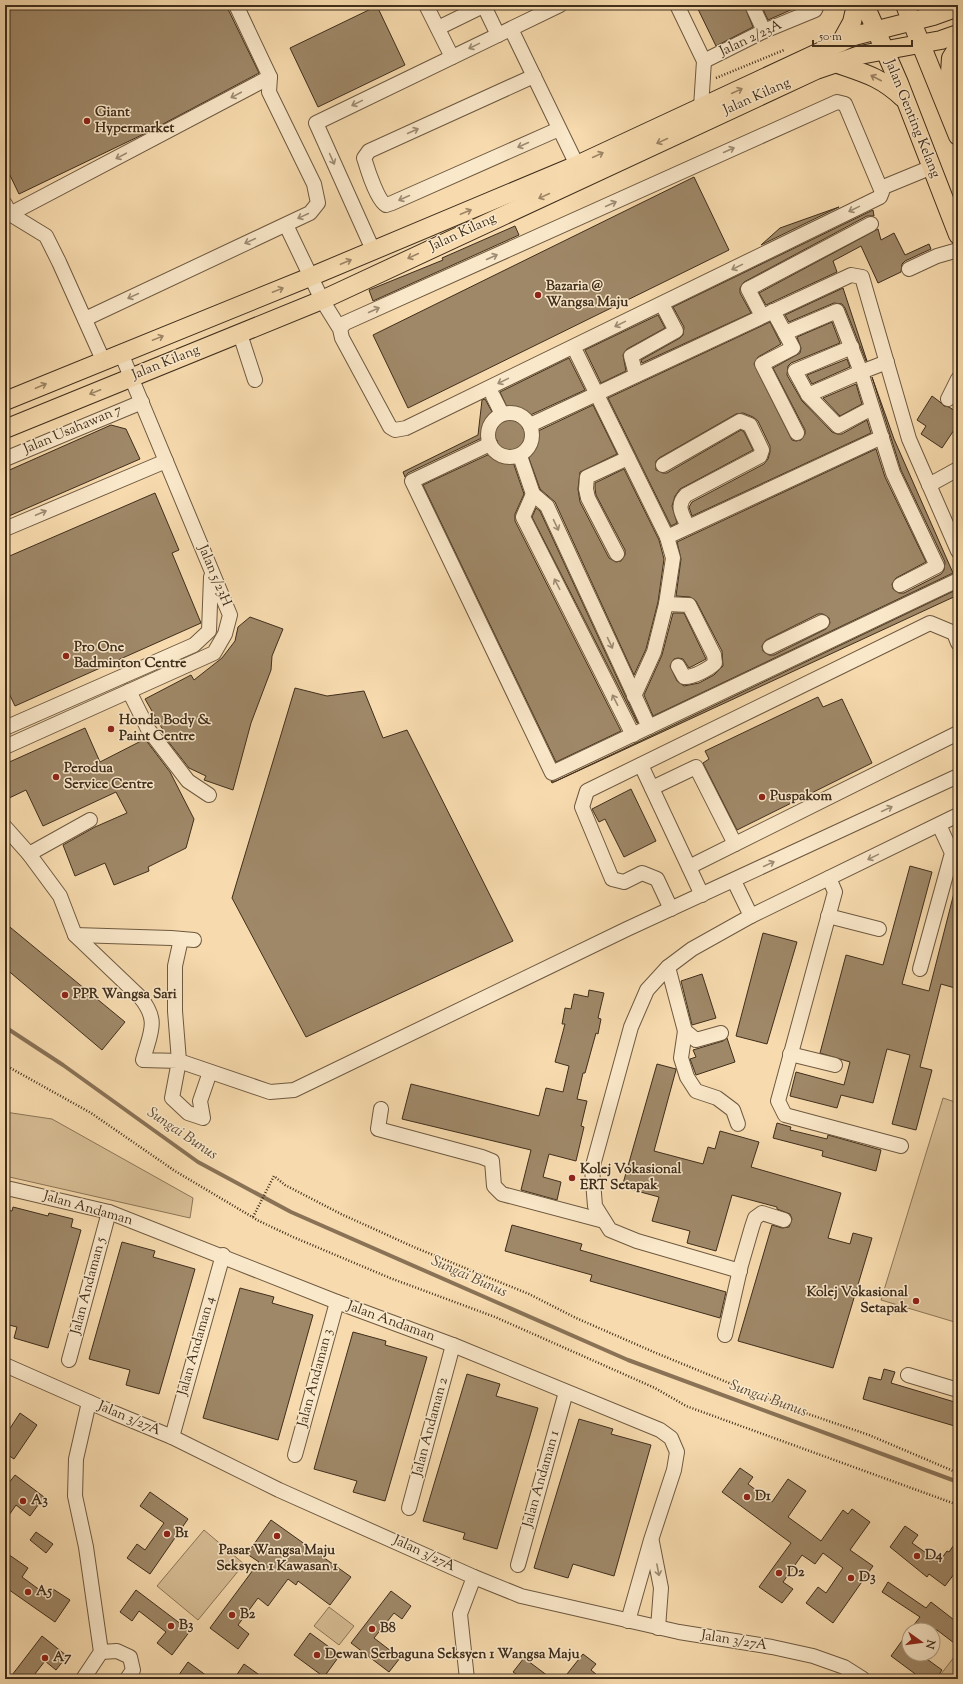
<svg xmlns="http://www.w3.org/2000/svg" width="963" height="1684" viewBox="0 0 963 1684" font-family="'Sorts Mill Goudy',serif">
<rect width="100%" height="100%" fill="#f7dbae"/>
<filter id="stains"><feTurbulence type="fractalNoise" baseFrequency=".005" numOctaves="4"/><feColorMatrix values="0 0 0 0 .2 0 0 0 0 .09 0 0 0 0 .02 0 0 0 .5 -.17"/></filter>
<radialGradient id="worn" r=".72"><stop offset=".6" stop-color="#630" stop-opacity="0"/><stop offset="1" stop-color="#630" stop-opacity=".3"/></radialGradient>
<g fill="#d8be95" stroke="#8c7658">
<path d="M943,1098L958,1103V1323L881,1300Z"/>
<path d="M5,1112L52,1119L193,1198L190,1218L5,1176Z"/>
<path d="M204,1530L244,1564L198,1620L157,1586Z"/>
<path d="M329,1607L354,1626L339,1645L314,1626Z"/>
<path d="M958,1652V1679H947L941,1674Z"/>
</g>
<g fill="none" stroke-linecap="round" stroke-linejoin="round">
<path stroke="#897256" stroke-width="4" d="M5,1027L63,1065L198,1162L291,1212L628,1360L958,1482"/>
</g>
<g fill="#9f8868" stroke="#402e1c" fill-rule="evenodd">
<path d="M5,5H226L259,73L148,132L19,194L5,165Z"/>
<path d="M696,5H744L753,27L716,46Z"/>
<path d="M761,5H802L768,20Z"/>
<path d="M377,6L405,65L318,107L290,48Z"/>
<path d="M694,177L729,250L408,408L373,335Z"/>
<path d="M839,207L761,245L780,228Z"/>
<path d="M873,210L874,216H867L744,282L740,288V293L751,313L642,363L641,360L680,338L683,335L684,327L673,307Z"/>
<path d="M515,226L519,235L373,301L369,290L443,260L442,258Z"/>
<path d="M878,229L881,240L894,233L905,255L929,244L931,249L905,261L902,264L901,272L878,283L861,246L833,261L837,272L766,305L759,293Z"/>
<path d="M843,288L867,361H866L845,308L842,304L834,303L789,322L785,315Z"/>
<path d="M658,315L665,328L627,349L623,355L626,371L601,383L585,350Z"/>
<path d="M770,322L781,344L758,357L754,364L792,440L796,441L801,440L805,434V430L773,368L800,353L801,348L797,337L832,322L840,343L791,363L788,366L787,375L802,401L832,432L837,434H842L867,420L871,433L692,516L689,507L692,502L764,464L768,459L770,452V446L758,421L753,417L743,413L736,414L659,458L656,461V470L663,473H667L741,430L744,432L753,450L680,489L675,496L672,506L677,523L671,526L608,398Z"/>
<path d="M569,358L585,390L526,417L522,424L523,429L529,433H534L593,405L617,454L580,472L578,489L580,502L609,558L616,562L621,561L625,555V550L596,495L595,488V483L624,469L659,540L664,559L658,602L646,649L634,675L555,502L540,489L526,450L521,448L513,451L512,459L524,494L515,514V521L621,731L556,762L423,485L494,452L498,445L497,440L491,436H486L408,473L405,477L403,472L478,435L482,400L485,399L497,421L502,422L506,421L510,414L500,392Z"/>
<path d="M847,359L850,367L812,384L807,375Z"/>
<path d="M872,377L894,439L953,573L653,716L644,695L662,655L673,613H684L706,659L689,668L683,659L678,658L674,659L670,666L677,681L684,686L699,683L714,675L723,666L722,651L696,601L690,597L676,596L681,559L677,542L876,449L885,477L926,562L896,578L892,584L893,589L899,593H904L941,574L944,570L945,562L901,470ZM818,614H823L829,618L830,623L826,629L774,655H769L763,651L762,646L766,640Z"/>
<path d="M856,384L862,404L840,416L823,398Z"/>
<path d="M932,396L940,402L944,406L949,407L958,413V424L942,448L921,434L926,426L917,420Z"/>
<path d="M111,425L126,429L140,459L9,516L5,507V472Z"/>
<path d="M155,493L179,550L172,553L201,623L15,706L5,685V558Z"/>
<path d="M536,508L540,511L638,723H637L532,517Z"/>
<path d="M958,589V595L552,783L551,781H556L636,743Z"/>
<path d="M250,617L283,629L272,656L271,670L251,723L233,790L204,780L206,776L189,768L160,731L163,730L145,699L191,675L194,680L222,658L235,641L238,627Z"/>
<path d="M295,688L327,696L364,691L383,738L407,730L513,941L306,1037L232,898Z"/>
<path d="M818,697L823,707L842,699L872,763L737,830L703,763L709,759L705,751Z"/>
<path d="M85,728L100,762L145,739L170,772L194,819L186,848L148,867L149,871L114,885L105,863L75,876L63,845L95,827L127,813L116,792L43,826L26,790L5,800V764Z"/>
<path d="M631,789L656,841L624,857L605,819L599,822L592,809Z"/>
<path d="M910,866L932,872L902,984L929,991L954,893H958V978L955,988L941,984L920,1067L932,1070L916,1130L892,1124L910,1055L887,1049L873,1103L841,1095L837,1108L790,1096L796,1072L844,1085L850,1062L820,1053L846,955L883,965Z"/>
<path d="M5,923L125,1022L102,1050L5,968Z"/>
<path d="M763,933L797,942L767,1044L736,1036Z"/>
<path d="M702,974L716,1018L692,1025L681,981Z"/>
<path d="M589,990L604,993L598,1018L601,1019L598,1034L596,1033L585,1073H583L577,1099L587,1101L581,1126L584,1127L576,1161L549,1154L543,1177L561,1182L557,1200L521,1190L531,1150L402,1119L411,1084L539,1116L546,1088L563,1092L569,1066L555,1062L565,1024H562L565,1008L571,1009L574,994L588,997Z"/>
<path d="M727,1038L735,1062L696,1075L690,1059L696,1057L693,1050L723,1041Z"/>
<path d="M657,1064L676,1069V1070L654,1151L703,1164L708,1147L715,1149L720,1131L759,1142L751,1167L841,1193L828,1238L850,1244L853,1233L872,1238L833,1368L738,1341L772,1225L782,1228L789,1227L792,1219L790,1214L777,1209V1207L732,1195L716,1251L687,1243L690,1231L652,1221L659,1197L622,1187Z"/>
<path d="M777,1123L791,1127L790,1130L827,1139L828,1135L881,1150L876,1171L822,1156L823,1151L773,1138Z"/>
<path d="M13,1207L48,1216L49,1213L73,1219L71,1227L81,1230L48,1348L14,1338L17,1327L5,1324V1217L7,1210L12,1211Z"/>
<path d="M512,1225L582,1244L580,1250L726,1292L720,1318L590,1281L592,1275L505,1251Z"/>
<path d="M122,1242L155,1251L153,1257L195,1269L159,1394L126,1385L130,1370L89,1359Z"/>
<path d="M240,1288L274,1297L272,1303L313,1315L278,1440L203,1418Z"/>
<path d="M353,1332L386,1341L385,1345L427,1357L385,1501L353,1492L357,1481L314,1469Z"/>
<path d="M884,1369L895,1372L891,1383L958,1403V1427L863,1399L869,1377L881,1380Z"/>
<path d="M467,1374L500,1384L496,1396L538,1408L497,1549L463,1539L465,1533L423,1521Z"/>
<path d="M20,1413L37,1425L14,1459L5,1453V1436Z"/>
<path d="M579,1419L613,1429L611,1434L651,1445L614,1576L573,1564L568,1578L534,1568Z"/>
<path d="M740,1468L753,1477L748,1484L772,1502L788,1479L806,1491L788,1517L821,1541L843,1510L848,1514L852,1509L870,1522L850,1550L873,1566L833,1623L806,1603L818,1587L826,1593L843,1568L823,1553L815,1564L802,1555L783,1582L793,1589L782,1603L759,1587L791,1543L722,1492Z"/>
<path d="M15,1475L44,1497L30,1516L16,1505L5,1521V1488Z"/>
<path d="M150,1492L188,1519L150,1574L127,1558L137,1544L145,1550L164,1523L140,1506Z"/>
<path d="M271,1520L351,1577L330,1605L298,1581L296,1585L288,1579L268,1606L258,1598L238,1625L249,1634L238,1649L210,1628L259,1562L247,1554Z"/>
<path d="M905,1526L918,1535L912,1543L939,1562L947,1551L949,1552L958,1539V1569L945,1586L929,1574L927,1577L890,1547Z"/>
<path d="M36,1532L53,1544L46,1553L30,1540Z"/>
<path d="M5,1552L28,1568L22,1577L48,1596L53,1589L70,1600L55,1622L5,1587Z"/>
<path d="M888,1582L926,1608L931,1602L958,1623V1646L937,1630H910L920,1617L882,1592Z"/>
<path d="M136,1590L190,1631L172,1655L157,1643L166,1632L139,1611L132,1621L120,1612Z"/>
<path d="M391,1591L411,1606L402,1619L394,1613L374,1638L400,1658L389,1672L351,1643Z"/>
<path d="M909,1631V1654H920L942,1670L936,1679H922L891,1656Z"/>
<path d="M310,1633L340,1655L324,1677L294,1655Z"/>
<path d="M42,1636L67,1656L56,1670L45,1661L31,1679H9Z"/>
<path d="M583,1654L596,1664L591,1670L602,1679H563Z"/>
<path d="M524,1658L552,1679H523L513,1672Z"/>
<path d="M188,1662L211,1679H176Z"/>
<path d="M244,1664L265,1679H234Z"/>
</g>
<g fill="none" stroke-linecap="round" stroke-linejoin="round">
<g stroke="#6e5940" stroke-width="16">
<g id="minor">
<path d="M426,5L452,57"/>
<path d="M677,5L704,61L701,107"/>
<path d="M752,5L764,31"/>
<path d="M484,6L498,35"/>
<path d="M438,28L485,5"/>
<path d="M511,29L577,165"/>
<path d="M704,61L764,31L815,10L817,5"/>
<path d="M534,76L369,151L364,158L365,161C368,171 378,201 386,205L392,203L559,129"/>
<path d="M881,188L932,167"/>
<path d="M5,204L10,214L46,236L59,262L103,360"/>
<path d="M10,214L270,77"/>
<path d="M286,225L322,300L340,329L342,338L390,427L395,430L406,428L880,197L882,192L845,104L837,102L345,323L340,329"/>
<path d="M373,250L316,123L560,5"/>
<path d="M909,269L937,256L958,250"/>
<path d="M773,311L785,333L837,311L861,372L893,473L937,566L900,585"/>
<path d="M762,316L748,289L871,224"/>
<path d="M85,319L310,213L318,203L314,184L269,92L270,77L236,5"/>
<path d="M785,333L793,348L762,364L797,433"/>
<path d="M240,334L255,380"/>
<path d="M852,347L795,371L808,395L838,426L872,408"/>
<path d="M577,354L667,537L673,558L666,604L654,652L634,696"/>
<path d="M636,375L631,356L676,331L665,310"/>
<path d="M808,395L861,372L887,362"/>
<path d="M493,396L502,414"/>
<path d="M948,399L958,379"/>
<circle cx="510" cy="435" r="22"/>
<path d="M530,425L851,275L862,277L909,439L958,551"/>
<path d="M490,444L412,481L552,773L958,580"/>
<path d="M520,456L533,494L547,506L649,727"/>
<path d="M5,459L142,402"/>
<path d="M663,465L740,421L750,425L762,450L760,456L686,495C675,506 683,515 688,527"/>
<path d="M929,485L958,469"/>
<path d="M533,494L523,517L633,735"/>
<path d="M5,529L166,461"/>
<path d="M667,537L882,437"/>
<path d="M617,554L588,498L586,489L587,477L628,458"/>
<path d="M666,604L689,605L714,655L715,663C709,669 692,678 684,677L678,666"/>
<path d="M770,647L822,622"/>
<path d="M129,691L148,729L188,781L209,795"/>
<path d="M5,728L194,645L209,631L211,577"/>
<path d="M5,747L214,653L225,634L230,615L121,353"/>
<path d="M641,765L702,895"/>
<path d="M652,788L696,767L735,844"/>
<path d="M5,827L29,854L60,896L75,935L140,997C160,1021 150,1033 143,1060L179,1061L172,1098L188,1113L203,1118L200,1101L210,1072"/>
<path d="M29,854L90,820"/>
<path d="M689,867L958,733"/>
<path d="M829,878L835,892L778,1101L785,1115L901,1146"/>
<path d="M734,881L751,916"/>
<path d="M671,909L657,879L642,873L624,882L612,879L582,807L587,791L930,623L954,633L958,643"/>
<path d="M828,916L879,929"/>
<path d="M75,935L171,938L194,940"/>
<path d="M181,939L175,966V1011L179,1061L270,1092L294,1090L627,929L958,776"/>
<path d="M668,967L685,1031L696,1040L721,1033"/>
<path d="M920,969L952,853L939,825"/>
<path d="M685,1031L681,1058L687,1077L696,1091L717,1098L733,1110L738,1124"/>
<path d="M790,1054L835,1065"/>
<path d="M381,1109L378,1129L482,1157L492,1161L494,1186L502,1194L604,1221"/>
<path d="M5,1190L11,1189L109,1212L337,1302L453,1345L660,1430L671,1438L677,1452L674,1470L651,1540L628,1621"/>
<path d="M740,1271L637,1241L610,1230L595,1206L592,1169L631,1027L647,990L668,967L692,949L751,916L958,815"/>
<path d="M725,1335L741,1265L752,1227L755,1218L762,1213L784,1220"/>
<path d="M69,1360L109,1212"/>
<path d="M5,1365L114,1413L172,1437L279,1490L474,1577L521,1596L679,1632L772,1647L813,1656L844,1667L863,1679"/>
<path d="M908,1375L958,1390"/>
<path d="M172,1437L223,1255"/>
<path d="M295,1455L337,1302"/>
<path d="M409,1508L453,1345"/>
<path d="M652,1542L661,1588L658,1628"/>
<path d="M518,1565L566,1392"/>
<path d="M101,1652L117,1651L130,1657L133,1670L127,1679"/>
<path d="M83,1679L101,1652L86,1547L75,1496L76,1459L89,1402"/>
<path d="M467,1679L460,1614L474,1577"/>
</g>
</g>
<g stroke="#402e1c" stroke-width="20">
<g id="major">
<path d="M865,5L899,83L958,235"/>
<path d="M905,5L958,136"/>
<path d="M841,42L852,22L856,5"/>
<path d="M835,63C864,73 881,77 903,98"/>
<path d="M948,102L951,58L958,47"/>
<path d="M5,401L310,277L577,165L854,36L933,16L958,7"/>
<path d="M5,429L322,300L816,70L860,55L941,40L958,34"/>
</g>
</g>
<g stroke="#402e1c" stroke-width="2.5" stroke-dasharray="1 2" stroke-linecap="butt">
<path d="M716,78L784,50"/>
<path d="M5,1065L91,1113L175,1171L259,1221L293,1237L390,1278L495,1317L655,1388L686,1406L958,1505"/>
<path d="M253,1217L274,1176L285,1185L341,1214L416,1248L529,1294L576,1318L656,1353L785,1406L869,1435L958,1473"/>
</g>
<use href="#minor" stroke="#fae8ca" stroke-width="14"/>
<use href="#major" stroke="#f7dbae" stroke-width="18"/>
</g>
<defs><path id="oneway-shaft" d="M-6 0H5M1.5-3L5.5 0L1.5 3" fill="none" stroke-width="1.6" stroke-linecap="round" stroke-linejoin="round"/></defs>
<g stroke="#9d8b73">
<use href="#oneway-shaft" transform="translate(474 46) rotate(154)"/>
<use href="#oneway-shaft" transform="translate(236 95) rotate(152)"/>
<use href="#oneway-shaft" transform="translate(357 103) rotate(154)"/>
<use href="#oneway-shaft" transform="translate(413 131) rotate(-24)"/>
<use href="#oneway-shaft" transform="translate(523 145) rotate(156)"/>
<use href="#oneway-shaft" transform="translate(729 150) rotate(-24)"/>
<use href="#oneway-shaft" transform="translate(121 156) rotate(152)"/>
<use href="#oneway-shaft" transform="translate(332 159) rotate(66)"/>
<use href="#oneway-shaft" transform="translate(404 198) rotate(156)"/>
<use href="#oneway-shaft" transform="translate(611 204) rotate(-24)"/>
<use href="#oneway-shaft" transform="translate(854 209) rotate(154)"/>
<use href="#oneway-shaft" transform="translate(303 216) rotate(155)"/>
<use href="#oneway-shaft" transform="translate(250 241) rotate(155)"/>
<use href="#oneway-shaft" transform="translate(492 257) rotate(-24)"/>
<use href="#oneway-shaft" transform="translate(737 267) rotate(154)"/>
<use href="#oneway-shaft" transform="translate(133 296) rotate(155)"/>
<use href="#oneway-shaft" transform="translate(374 310) rotate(-24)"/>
<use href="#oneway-shaft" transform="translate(620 324) rotate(154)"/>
<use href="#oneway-shaft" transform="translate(503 381) rotate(154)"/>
<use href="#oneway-shaft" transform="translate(41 513) rotate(-23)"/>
<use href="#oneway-shaft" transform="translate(556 525) rotate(65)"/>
<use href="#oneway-shaft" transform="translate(557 584) rotate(-117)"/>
<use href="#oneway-shaft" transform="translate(610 643) rotate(65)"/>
<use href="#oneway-shaft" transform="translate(615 700) rotate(-117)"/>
<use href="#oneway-shaft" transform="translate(887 809) rotate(-25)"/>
<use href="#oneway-shaft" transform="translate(873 857) rotate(154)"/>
<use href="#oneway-shaft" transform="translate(769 864) rotate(-25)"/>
<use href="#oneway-shaft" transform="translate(658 1570) rotate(79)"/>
</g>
<g stroke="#9c8465">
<use href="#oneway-shaft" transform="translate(876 78) rotate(-153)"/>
<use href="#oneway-shaft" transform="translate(737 91) rotate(-25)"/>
<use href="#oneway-shaft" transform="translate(662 141) rotate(155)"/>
<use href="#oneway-shaft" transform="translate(598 155) rotate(-25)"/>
<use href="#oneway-shaft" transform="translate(544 196) rotate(155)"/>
<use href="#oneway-shaft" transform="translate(466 212) rotate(-23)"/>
<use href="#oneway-shaft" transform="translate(413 256) rotate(155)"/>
<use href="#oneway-shaft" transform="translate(346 262) rotate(-23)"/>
<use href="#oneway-shaft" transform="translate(278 290) rotate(-22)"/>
<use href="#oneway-shaft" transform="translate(158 338) rotate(-22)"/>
<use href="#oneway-shaft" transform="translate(41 386) rotate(-23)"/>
<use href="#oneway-shaft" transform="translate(95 392) rotate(158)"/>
</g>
<g fill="#8f2418" stroke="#fae8ca" stroke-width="1.5">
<circle cx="87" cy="121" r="4"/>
<circle cx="538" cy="295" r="4"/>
<circle cx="66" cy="656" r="4"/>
<circle cx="111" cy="729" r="4"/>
<circle cx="56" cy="777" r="4"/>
<circle cx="762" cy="797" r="4"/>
<circle cx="65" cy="995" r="4"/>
<circle cx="572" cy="1178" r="4"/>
<circle cx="916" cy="1301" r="4"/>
<circle cx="747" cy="1497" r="4"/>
<circle cx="23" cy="1501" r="4"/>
<circle cx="167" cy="1534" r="4"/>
<circle cx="277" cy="1536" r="4"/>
<circle cx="917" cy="1556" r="4"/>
<circle cx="779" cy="1573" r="4"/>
<circle cx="851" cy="1578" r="4"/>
<circle cx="28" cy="1592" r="4"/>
<circle cx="232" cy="1615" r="4"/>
<circle cx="171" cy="1626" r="4"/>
<circle cx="372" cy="1629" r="4"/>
<circle cx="317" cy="1655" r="4"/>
<circle cx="45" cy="1658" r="4"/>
</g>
<g text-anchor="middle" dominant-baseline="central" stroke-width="3" stroke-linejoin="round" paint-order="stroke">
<g font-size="14" fill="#402e1c" stroke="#fae8ca">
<text transform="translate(751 39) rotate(-25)">Jalan 2/23A</text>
<text transform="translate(757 97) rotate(-24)">Jalan Kilang</text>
<text transform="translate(912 119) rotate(68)">Jalan Genting Kelang</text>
<text transform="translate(463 233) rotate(-25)">Jalan Kilang</text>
<text transform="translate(166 363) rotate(-22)">Jalan Kilang</text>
<text transform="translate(73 430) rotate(-23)">Jalan Usahawan 7</text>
<text transform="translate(214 576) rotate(67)">Jalan 5/23H</text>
<text transform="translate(88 1209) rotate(16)">Jalan Andaman</text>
<text transform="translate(89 1286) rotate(-75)">Jalan Andaman 5</text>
<text transform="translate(391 1322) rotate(20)">Jalan Andaman</text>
<text transform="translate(197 1346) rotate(-74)">Jalan Andaman 4</text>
<text transform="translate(316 1378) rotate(-75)">Jalan Andaman 3</text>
<text transform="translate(129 1419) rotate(23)">Jalan 3/27A</text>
<text transform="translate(431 1427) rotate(-75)">Jalan Andaman 2</text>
<text transform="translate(542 1479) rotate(-74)">Jalan Andaman 1</text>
<text transform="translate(424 1554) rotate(25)">Jalan 3/27A</text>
<text transform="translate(734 1641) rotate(9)">Jalan 3/27A</text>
</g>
<g font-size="14" font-weight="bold" fill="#402e1c" stroke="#fae8ca" text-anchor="start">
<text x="95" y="113">Giant<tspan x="95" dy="16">Hypermarket</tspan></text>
<text x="546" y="287">Bazaria @<tspan x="546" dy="16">Wangsa Maju</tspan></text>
<text x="74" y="648">Pro One<tspan x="74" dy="16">Badminton Centre</tspan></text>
<text x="119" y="721">Honda Body &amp;<tspan x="119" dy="16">Paint Centre</tspan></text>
<text x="64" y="769">Perodua<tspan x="64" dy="16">Service Centre</tspan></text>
<text x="770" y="797">Puspakom</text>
<text x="73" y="995">PPR Wangsa Sari</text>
<text x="580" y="1170">Kolej Vokasional<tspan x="580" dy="16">ERT Setapak</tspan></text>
<text x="908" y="1293" text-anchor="end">Kolej Vokasional<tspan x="908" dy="16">Setapak</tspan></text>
<text x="755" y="1497">D1</text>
<text x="31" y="1501">A3</text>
<text x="175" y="1534">B1</text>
<text x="277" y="1551" text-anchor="middle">Pasar Wangsa Maju<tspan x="277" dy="16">Seksyen 1 Kawasan 1</tspan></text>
<text x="925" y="1556">D4</text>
<text x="787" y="1573">D2</text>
<text x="859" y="1578">D3</text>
<text x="36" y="1592">A5</text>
<text x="240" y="1615">B2</text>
<text x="179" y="1626">B3</text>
<text x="380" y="1629">B8</text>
<text x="325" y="1655">Dewan Serbaguna Seksyen 1 Wangsa Maju</text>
<text x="53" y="1658">A7</text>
</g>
<g font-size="15" font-style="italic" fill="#5e4a34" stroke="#fae8ca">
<text transform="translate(182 1134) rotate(34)">Sungai Bunus</text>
<text transform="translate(469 1277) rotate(24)">Sungai Bunus</text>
<text transform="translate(768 1399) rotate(20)">Sungai Bunus</text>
</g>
</g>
<rect width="963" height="1684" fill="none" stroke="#f7dbae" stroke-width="20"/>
<rect x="6" y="6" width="951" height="1672" fill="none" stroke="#402e1c" stroke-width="2"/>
<rect x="10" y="10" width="943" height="1664" fill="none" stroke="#402e1c"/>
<g transform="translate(921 1642) rotate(104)"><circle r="19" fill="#fae8ca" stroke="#b09e84"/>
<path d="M0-3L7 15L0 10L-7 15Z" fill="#8f2418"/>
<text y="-6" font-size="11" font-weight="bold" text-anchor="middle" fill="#402e1c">N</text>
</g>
<path d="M813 40v6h99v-6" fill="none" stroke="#402e1c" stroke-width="2"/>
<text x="819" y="40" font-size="12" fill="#402e1c" stroke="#fae8ca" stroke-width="3" paint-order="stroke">50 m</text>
<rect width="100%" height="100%" filter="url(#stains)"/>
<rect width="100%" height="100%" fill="url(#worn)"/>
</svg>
